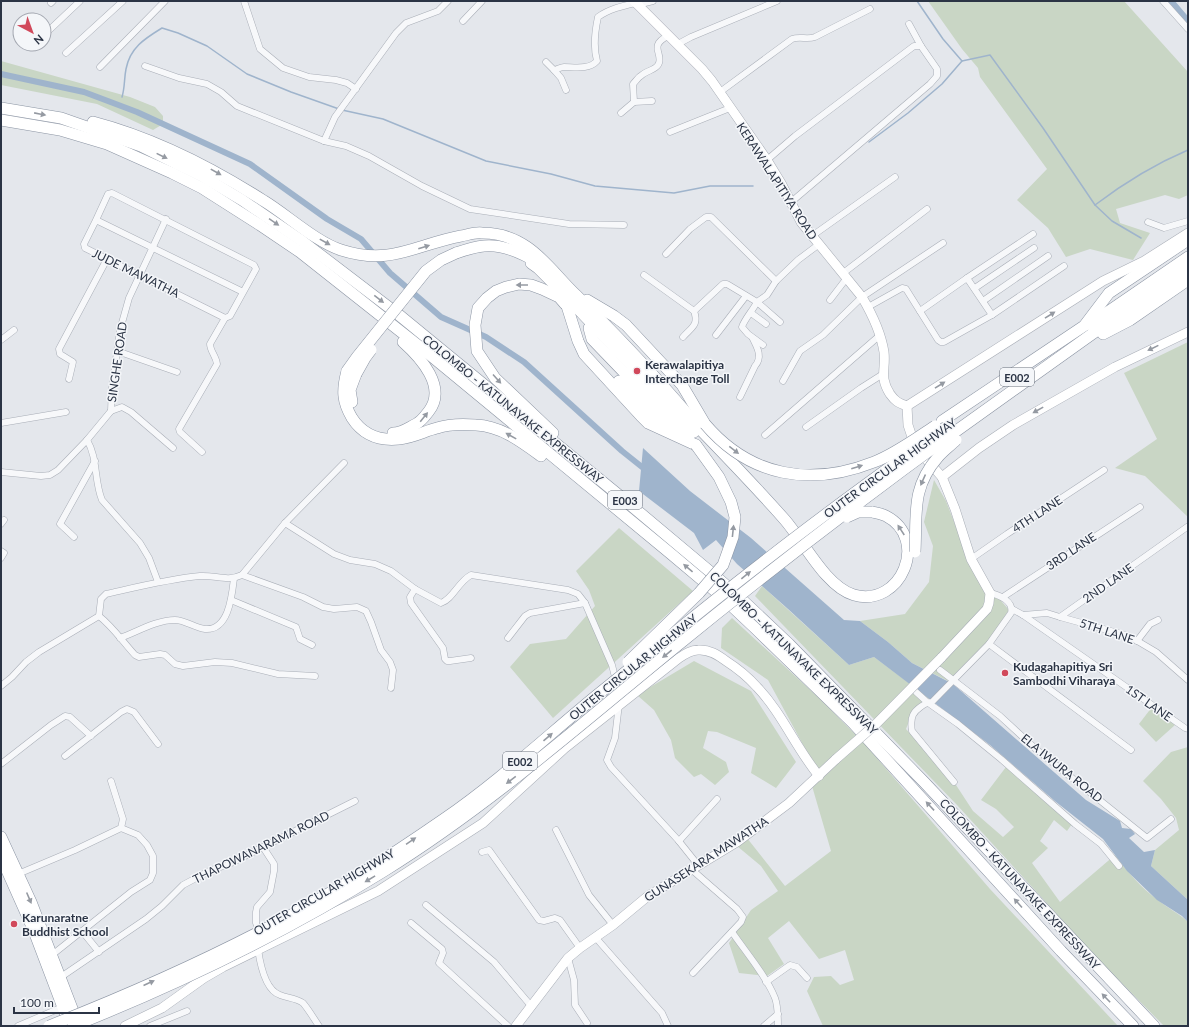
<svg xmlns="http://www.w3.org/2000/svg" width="1189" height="1027" viewBox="0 0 1189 1027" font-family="Lato,sans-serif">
<rect width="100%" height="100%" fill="#e4e7ec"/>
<g fill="#c9d6c5">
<path d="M928,1H1124L1188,72V195L1179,199L1165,195L1116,209L1120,223L1150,233L1133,260L1090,249L1066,257L1048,228L1017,200L1047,169L980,77L978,68L962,49Z"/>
<path d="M1,61L130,97L155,107L163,116V124L153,130L97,104L1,85Z"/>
<path d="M1188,342V517L1145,476L1115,468L1157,439L1124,373Z"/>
<path d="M934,480L946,501L971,566L1009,610L986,644L948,681L912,663L888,642L860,621L905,614L929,582L933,546L924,522Z"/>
<path d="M619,528L693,591L553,718L510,667L530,644L566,639L595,606L589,590L576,571Z"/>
<path d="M762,586L849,665L874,657L929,698L914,708L906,729L956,785L973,811L1003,837L1014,827L996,809L981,800L1006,767L1072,824L1067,831L1054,820L1040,841L1048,848L1032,863L1060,902L1115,855C1127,871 1141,888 1158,900C1167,908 1179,913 1188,922V1026H1164L1095,956L957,805L755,596Z"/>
<path d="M732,618L820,699L863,742L990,889L1118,1026H823L807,991L814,977L831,976L840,985L854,980L845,950L819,959L789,921L768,938L784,964L767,976L739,973L729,943L751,910L778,891L761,866L737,846L747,838L785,886L831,851L812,786L823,778L814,765L768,680L721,648L722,628Z"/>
<path d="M694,661L751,691L796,762L776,788L751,773L756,748L717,732L708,731L703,748L726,762L729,772L715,785L701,774L694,777L675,758L671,740L654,710L637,695Z"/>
<path d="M1152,707L1175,725L1156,742L1139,724Z"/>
<path d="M1188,747V900L1151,866L1155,850L1179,830L1176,818L1161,799L1143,781L1171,752Z"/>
</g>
<path fill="#9fb4cc" d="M643,448L690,491L751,538L844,620L860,621L888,642L912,663L953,684L1086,800L1120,821L1122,828L1131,829L1135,834L1129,838L1144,852L1155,850L1151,866L1188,900V922L1182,916L1157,900L1127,871L1103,839L1056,802L990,745L874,657L849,665L788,609L737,564L716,540L703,550L694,533L639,491Z"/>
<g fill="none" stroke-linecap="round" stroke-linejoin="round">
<g stroke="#9fb4cc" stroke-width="1.5">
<path d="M917,1L943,39L962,61L990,55L1043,128L1095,205L1112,221L1141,238"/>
<path d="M122,97C125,87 124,79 126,69C130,48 144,39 162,28L178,33L207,46L247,74L291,92L339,109"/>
<path d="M342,110L383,119L486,161L551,174L595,186L674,193L710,186H753"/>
<path d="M869,142L908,113L942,84L962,61"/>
<path d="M1095,205C1124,183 1155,164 1188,150"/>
</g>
<g stroke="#9fb4cc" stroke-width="6">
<path d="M1171,1L1188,21"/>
<path d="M1,74L84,92L137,112L250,164L327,219L361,239L390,273L441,317L486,337L524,362L622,451L647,471"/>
</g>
<g stroke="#a9aeb7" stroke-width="7">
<g id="street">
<path d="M244,1L260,49L283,68L309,77L336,80L347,83L356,89"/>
<path d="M1163,1L1188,29"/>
<path d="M51,3L53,1"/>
<path d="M637,5L653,1"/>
<path d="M463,21L482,1"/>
<path d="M909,24L921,46"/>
<path d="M44,35L80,1"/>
<path d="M678,44L691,37L777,1"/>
<path d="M66,53L123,1"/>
<path d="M546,62L554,70"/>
<path d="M145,66L179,78L207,84L221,92L237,106L324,141L346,146L369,156L422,186L470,209L569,224L624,225"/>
<path d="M100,67L165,1"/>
<path d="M566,90L561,78L554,70C558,69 561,67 564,67C574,67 589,70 597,61C593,47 595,31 598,17C609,9 622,6 636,3"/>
<path d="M720,92L792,39C800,36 807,40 815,37L870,9"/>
<path d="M634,102L652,101"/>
<path d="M621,113L634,102L633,84C636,81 638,77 642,75C646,71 655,70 658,65C665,55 647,46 668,36"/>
<path d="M670,132L730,108"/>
<path d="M324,141L335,117L396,33L406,23L438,11L448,1"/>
<path d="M767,160L795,136L914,46H921L937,69V76L930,84L790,203"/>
<path d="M96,220L108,194L112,193L254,265L256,269L230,316L225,318L85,248L84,244L96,220L243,292"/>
<path d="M1148,222L1164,228L1188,221"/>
<path d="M812,236L895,177"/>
<path d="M666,254L690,229L706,217H711L776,281"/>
<path d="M842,274L927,209"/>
<path d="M644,275L694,311C699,325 692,327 683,337"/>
<path d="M967,278L1033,234"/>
<path d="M975,288L1034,248"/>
<path d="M830,300L846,279"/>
<path d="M983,301L1048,256"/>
<path d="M868,307L902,288L906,289L938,340L941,342H944L992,315L1064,266"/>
<path d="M694,311L723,284H727L757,302L767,295L776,281L798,260L818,245"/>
<path d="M920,311L967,278L992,315"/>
<path d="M751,313L766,324"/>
<path d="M716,335L746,296"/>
<path d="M1,340L14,330"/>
<path d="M763,345L748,334L742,327C744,320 753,310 757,302L780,322"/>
<path d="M117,351L177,372"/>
<path d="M69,379L73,362L60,354L59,349L107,259"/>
<path d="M783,381L800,351L823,335L862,297L943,243"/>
<path d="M740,397L755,366C763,357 757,347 753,339"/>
<path d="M111,411L122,407L131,412L173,448"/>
<path d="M1,423L66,412"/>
<path d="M806,427L861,388L883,374"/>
<path d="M765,435L879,336"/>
<path d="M87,440C98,458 94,481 102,500L140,543L149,558L158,582"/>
<path d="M202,452L180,432L179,429L217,364C216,356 210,351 210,344L225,318"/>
<path d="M1,472L41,476L50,475L58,470L87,440L111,411L112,388L120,330L129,298L166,219"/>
<path d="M285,523L344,463"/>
<path d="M1,524L4,520"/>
<path d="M74,537L60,524L95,461"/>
<path d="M1,551L4,553L1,558"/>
<path d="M971,559L1007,534L1104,470"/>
<path d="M242,575L303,597L323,607L334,609L357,607L366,611L371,622L381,650L390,662L393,670L391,688"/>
<path d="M415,589L410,597L411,603L443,648L445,659L447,661H450L471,658"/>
<path d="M1003,597L1140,507"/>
<path d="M231,600L296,627L300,639L312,645"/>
<path d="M1012,609L1023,615L1185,728L1188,729"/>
<path d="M1023,615L1047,613L1060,617L1187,527"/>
<path d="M99,616L101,599L106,594C137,587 168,579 200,576C216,575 227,582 242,575L285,523L334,554L350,560L375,564L391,571L415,589L441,603C453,599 458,582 471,575L568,590L578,594L585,603L612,665L616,681"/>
<path d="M99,616C113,627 123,642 135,655L139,657L160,654L165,655L175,664L183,666L215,662L232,663L278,674L315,676"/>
<path d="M1060,617L1129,636L1156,652L1188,680"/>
<path d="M120,638C137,632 156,620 175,620C185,620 195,628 205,629C229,631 232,595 234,578"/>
<path d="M508,638L525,616L530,613L585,603"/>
<path d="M1137,641L1150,624L1158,620"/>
<path d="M989,644L1131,750"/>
<path d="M940,670L1000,716L1037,750L1147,838L1171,819"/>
<path d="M1,686L12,677L26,662L39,652L99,616"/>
<path d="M916,692L927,702L958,724L1001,759L1075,824L1101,844L1119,866"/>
<path d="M619,704L615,738L607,760L611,767L678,840L698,865"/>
<path d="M65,756L121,712L127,709L134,712L158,744"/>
<path d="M1,764L51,725L65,716L70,717L91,736"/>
<path d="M954,782L912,731C911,727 911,719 913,715C916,709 926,702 932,702L989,644L1011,613C1014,601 999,595 990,593"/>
<path d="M556,830L589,895L613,925"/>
<path d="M679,841L717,799"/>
<path d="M482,852L489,850L539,920L544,921L555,918L560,920L580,948"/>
<path d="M691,869L737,909L743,917L741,922L693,973"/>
<path d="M18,874L75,850L121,828L123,819L111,781"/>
<path d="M426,905L494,962L532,1007"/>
<path d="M411,923L442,949L443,953L439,963L508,1026"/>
<path d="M82,931L99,952"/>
<path d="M732,932C745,951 767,977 775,998C778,1006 778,1017 778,1026"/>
<path d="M260,933L256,923V912L257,907L270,892L274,871V864L263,847"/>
<path d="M596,938L662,1013L668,1026"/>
<path d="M258,949C260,963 265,990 280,995C287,998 296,998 303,1003C309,1010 314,1019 319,1026"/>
<path d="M52,955L131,892L150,880L153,873V856L147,845L138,835L121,828"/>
<path d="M568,958L574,980L575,1005L587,1023"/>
<path d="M58,979L146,919L162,906L183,885L211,870L227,865L355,801"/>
<path d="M766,982L790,965L797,967L807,978"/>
<path d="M18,1026L65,1006"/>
<path d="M150,1026L187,1011"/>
<path d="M764,1026L778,1014"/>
</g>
</g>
<g stroke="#a9aeb7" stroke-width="10">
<g id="secondary">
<path d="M634,1L702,69L712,81L767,160L781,183L801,222L862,297C872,314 881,333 884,352C886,369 879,377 890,394C895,401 898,403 907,406L908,425L912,437L919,451L942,477L955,509L971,559L990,593L989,603L987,609L941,658"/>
<path d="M907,406L1103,281L1144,261L1188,233"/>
<path d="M942,477L979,448L1013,425L1115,367L1188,332"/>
<path d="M125,1026L162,1008L204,978L223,967L378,891L483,823L565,748L679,658C685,654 691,650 698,650C709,649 718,655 726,661C737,668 748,677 757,687C782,713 796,748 819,776"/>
<path d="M516,1026L568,958L580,948L613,925L648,896L737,842L789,803L836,759"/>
</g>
</g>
<g stroke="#8b94a3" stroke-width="12">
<g id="highway">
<path d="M1,108L61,118L141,146L202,176L242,200L302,241L399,315L621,497L714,575L736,594L789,644L924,782L1154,1026"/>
<path d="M1,120L60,130L107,144L172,173L202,188L260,225L300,252L424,350L670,553L721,596L757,630L853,723L1061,951L1133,1026"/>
<path d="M93,122C154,138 211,167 264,201C287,215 316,242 341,250C391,266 414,245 461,236C467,235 475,232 482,233C497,233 514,238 527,247C546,260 559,279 576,295C619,338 661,381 699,428"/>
<path d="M456,253C465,250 474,247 484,246C503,244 524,254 540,264"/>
<path d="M531,263L538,268L562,292L694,432"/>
<path d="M587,300L614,316L626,325L682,385L705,424"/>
<path d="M567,306L578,341L584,354L641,416L648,423L696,445"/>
<path d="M1091,325L1096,320L1188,257"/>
<path d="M589,328L592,339L667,417L689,437"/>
<path d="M1103,334L1130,320L1188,280"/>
<path d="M347,371C342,390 342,401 352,418C363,435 380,441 399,439C412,438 425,431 437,428C449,424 464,424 476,425C501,426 522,442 541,456"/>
<path d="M619,381L654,417L673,426"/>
<path d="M352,402L350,390L356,374"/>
<path d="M942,421L1084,326L1109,293L1188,240"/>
<path d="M694,423C725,455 756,487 785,520C804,542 826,587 854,595C901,608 930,539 886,516C882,514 876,513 872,512"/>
<path d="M393,433C402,433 408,428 416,424C422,421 425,416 429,411C447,387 421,358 403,342"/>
<path d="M553,433L495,378L477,351L475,325L478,308L487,298L496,291L506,287L519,284L531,285L542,289L559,297L565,304"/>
<path d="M952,434L1092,334L1188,268"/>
<path d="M1,837L31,902L78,1024"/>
<path d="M1,857L34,931L70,1026"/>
</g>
</g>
<use href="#street" stroke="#f7f8fa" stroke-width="6"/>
<use href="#secondary" stroke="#fff" stroke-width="9"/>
<use href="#highway" stroke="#fff" stroke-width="11"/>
<g stroke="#a9aeb7" stroke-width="10" stroke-linecap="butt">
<path id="secondary-bridge" d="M836,759L876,724L941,658"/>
</g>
<g stroke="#8b94a3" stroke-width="12" stroke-linecap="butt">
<g id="highway-bridge">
<path d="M347,371L357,357L426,271L441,260L456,253"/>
<path d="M356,374L365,358L371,350"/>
<path d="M705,424C750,477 811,487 874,462C895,454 915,439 935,426"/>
<path d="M847,517L858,512H872"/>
<path d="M915,552C917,514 911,488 938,457C943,451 950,446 956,440"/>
<path d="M628,662L699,593L723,565L733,537L735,517L731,502L719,477L696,445"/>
<path d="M49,1026C128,995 207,960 282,920C338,890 392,855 444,819C498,782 546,737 596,696C652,651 706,606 762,563C822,516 884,471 946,427"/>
<path d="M73,1026C181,983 286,932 384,871C487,807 579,726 673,649C764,575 857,503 952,434"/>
</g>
</g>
<use href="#secondary-bridge" stroke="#fff" stroke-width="9"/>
<use href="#highway-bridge" stroke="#fff" stroke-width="11"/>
</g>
<defs><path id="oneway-solid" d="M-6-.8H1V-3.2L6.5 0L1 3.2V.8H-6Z"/></defs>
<g fill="#959aa2">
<use href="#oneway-solid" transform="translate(40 114) rotate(11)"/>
<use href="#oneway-solid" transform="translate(162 156) rotate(26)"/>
<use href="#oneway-solid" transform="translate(216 172) rotate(29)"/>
<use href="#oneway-solid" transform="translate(274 222) rotate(34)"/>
<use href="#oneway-solid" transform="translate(325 242) rotate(29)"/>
<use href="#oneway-solid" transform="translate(424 247) rotate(-18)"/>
<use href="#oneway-solid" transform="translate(522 285) rotate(-180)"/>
<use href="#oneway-solid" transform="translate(379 299) rotate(38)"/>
<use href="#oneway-solid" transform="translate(1050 315) rotate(-32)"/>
<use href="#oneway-solid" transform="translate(1153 348) rotate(154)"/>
<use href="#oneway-solid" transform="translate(497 379) rotate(48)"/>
<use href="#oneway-solid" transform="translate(940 385) rotate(-32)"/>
<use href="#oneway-solid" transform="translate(1038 410) rotate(151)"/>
<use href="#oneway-solid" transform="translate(424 417) rotate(-51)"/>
<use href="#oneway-solid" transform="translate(511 436) rotate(-151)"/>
<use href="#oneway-solid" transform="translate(734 450) rotate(38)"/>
<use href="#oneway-solid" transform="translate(857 467) rotate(-17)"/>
<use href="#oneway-solid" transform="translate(923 480) rotate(114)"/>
<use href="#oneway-solid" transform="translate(901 530) rotate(-123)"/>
<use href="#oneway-solid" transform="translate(733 531) rotate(-84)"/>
<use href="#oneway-solid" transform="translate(688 568) rotate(-140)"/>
<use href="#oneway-solid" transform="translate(746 575) rotate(-39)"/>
<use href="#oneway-solid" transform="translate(667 654) rotate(141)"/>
<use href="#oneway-solid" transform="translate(548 737) rotate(-41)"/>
<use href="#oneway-solid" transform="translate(511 780) rotate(143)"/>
<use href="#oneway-solid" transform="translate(930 806) rotate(-133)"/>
<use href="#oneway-solid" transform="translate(411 841) rotate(-34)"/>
<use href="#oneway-solid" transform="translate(370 879) rotate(149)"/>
<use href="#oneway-solid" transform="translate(29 898) rotate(67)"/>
<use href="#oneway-solid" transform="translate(1018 903) rotate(-132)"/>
<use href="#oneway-solid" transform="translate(149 983) rotate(-24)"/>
<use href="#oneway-solid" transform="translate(1106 998) rotate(-134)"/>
</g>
<g fill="#d1495b" stroke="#f4f6f9" stroke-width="1.5">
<circle cx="637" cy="371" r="4"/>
<circle cx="1005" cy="673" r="4"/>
<circle cx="14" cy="924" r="4"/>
</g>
<g text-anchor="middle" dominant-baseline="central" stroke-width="3" stroke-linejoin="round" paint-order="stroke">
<g fill="#f4f6f9" stroke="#676e7b" stroke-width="1">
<rect x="1000" y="368" width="34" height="18" rx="3"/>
<rect x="608" y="491" width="34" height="18" rx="3"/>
<rect x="503" y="752" width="34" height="18" rx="3"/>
</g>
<g font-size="11" font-weight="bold" fill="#2b3445">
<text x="1017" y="377">E002</text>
<text x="625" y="500">E003</text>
<text x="520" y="761">E002</text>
</g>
<g font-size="12" fill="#2b3445" stroke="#f4f6f9">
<text transform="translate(777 181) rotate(57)">KERAWALAPITIYA ROAD</text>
<text transform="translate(136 273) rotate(26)">JUDE MAWATHA</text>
<text transform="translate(117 362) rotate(-82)">SINGHE ROAD</text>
<text transform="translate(513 409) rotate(39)">COLOMBO - KATUNAYAKE EXPRESSWAY</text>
<text transform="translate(890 468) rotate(-36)">OUTER CIRCULAR HIGHWAY</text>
<text transform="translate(1037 514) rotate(-33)">4TH LANE</text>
<text transform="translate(1071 551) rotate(-34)">3RD LANE</text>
<text transform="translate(1108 583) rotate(-35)">2ND LANE</text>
<text transform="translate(1107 631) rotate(18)">5TH LANE</text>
<text transform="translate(794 653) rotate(44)">COLOMBO - KATUNAYAKE EXPRESSWAY</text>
<text transform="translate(633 667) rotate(-39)">OUTER CIRCULAR HIGHWAY</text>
<text transform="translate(1149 703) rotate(35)">1ST LANE</text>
<text transform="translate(1062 768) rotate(39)">ELA IWURA ROAD</text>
<text transform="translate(261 847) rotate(-26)">THAPOWANARAMA ROAD</text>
<text transform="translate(706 859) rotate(-33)">GUNASEKARA MAWATHA</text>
<text transform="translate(1020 884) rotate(47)">COLOMBO - KATUNAYAKE EXPRESSWAY</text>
<text transform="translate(324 892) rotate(-30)">OUTER CIRCULAR HIGHWAY</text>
</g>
<g font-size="12" font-weight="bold" fill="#2b3445" stroke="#f4f6f9" text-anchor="start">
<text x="645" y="364">Kerawalapitiya<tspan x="645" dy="14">Interchange Toll</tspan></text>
<text x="1013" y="666">Kudagahapitiya Sri<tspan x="1013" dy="14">Sambodhi Viharaya</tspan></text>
<text x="22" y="917">Karunaratne<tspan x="22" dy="14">Buddhist School</tspan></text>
</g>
</g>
<rect width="1189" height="1027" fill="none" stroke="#2b3445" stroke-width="4"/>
<g transform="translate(32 32) rotate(139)"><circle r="19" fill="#f4f6f9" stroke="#a4a8b1"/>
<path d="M0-3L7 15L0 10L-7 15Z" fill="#d1495b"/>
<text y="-6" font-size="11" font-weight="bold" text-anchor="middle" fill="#2b3445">N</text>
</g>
<path d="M14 1007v6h85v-6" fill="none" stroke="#2b3445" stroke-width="2"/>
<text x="20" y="1007" font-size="12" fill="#2b3445" stroke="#f4f6f9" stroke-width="3" paint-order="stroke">100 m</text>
</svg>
